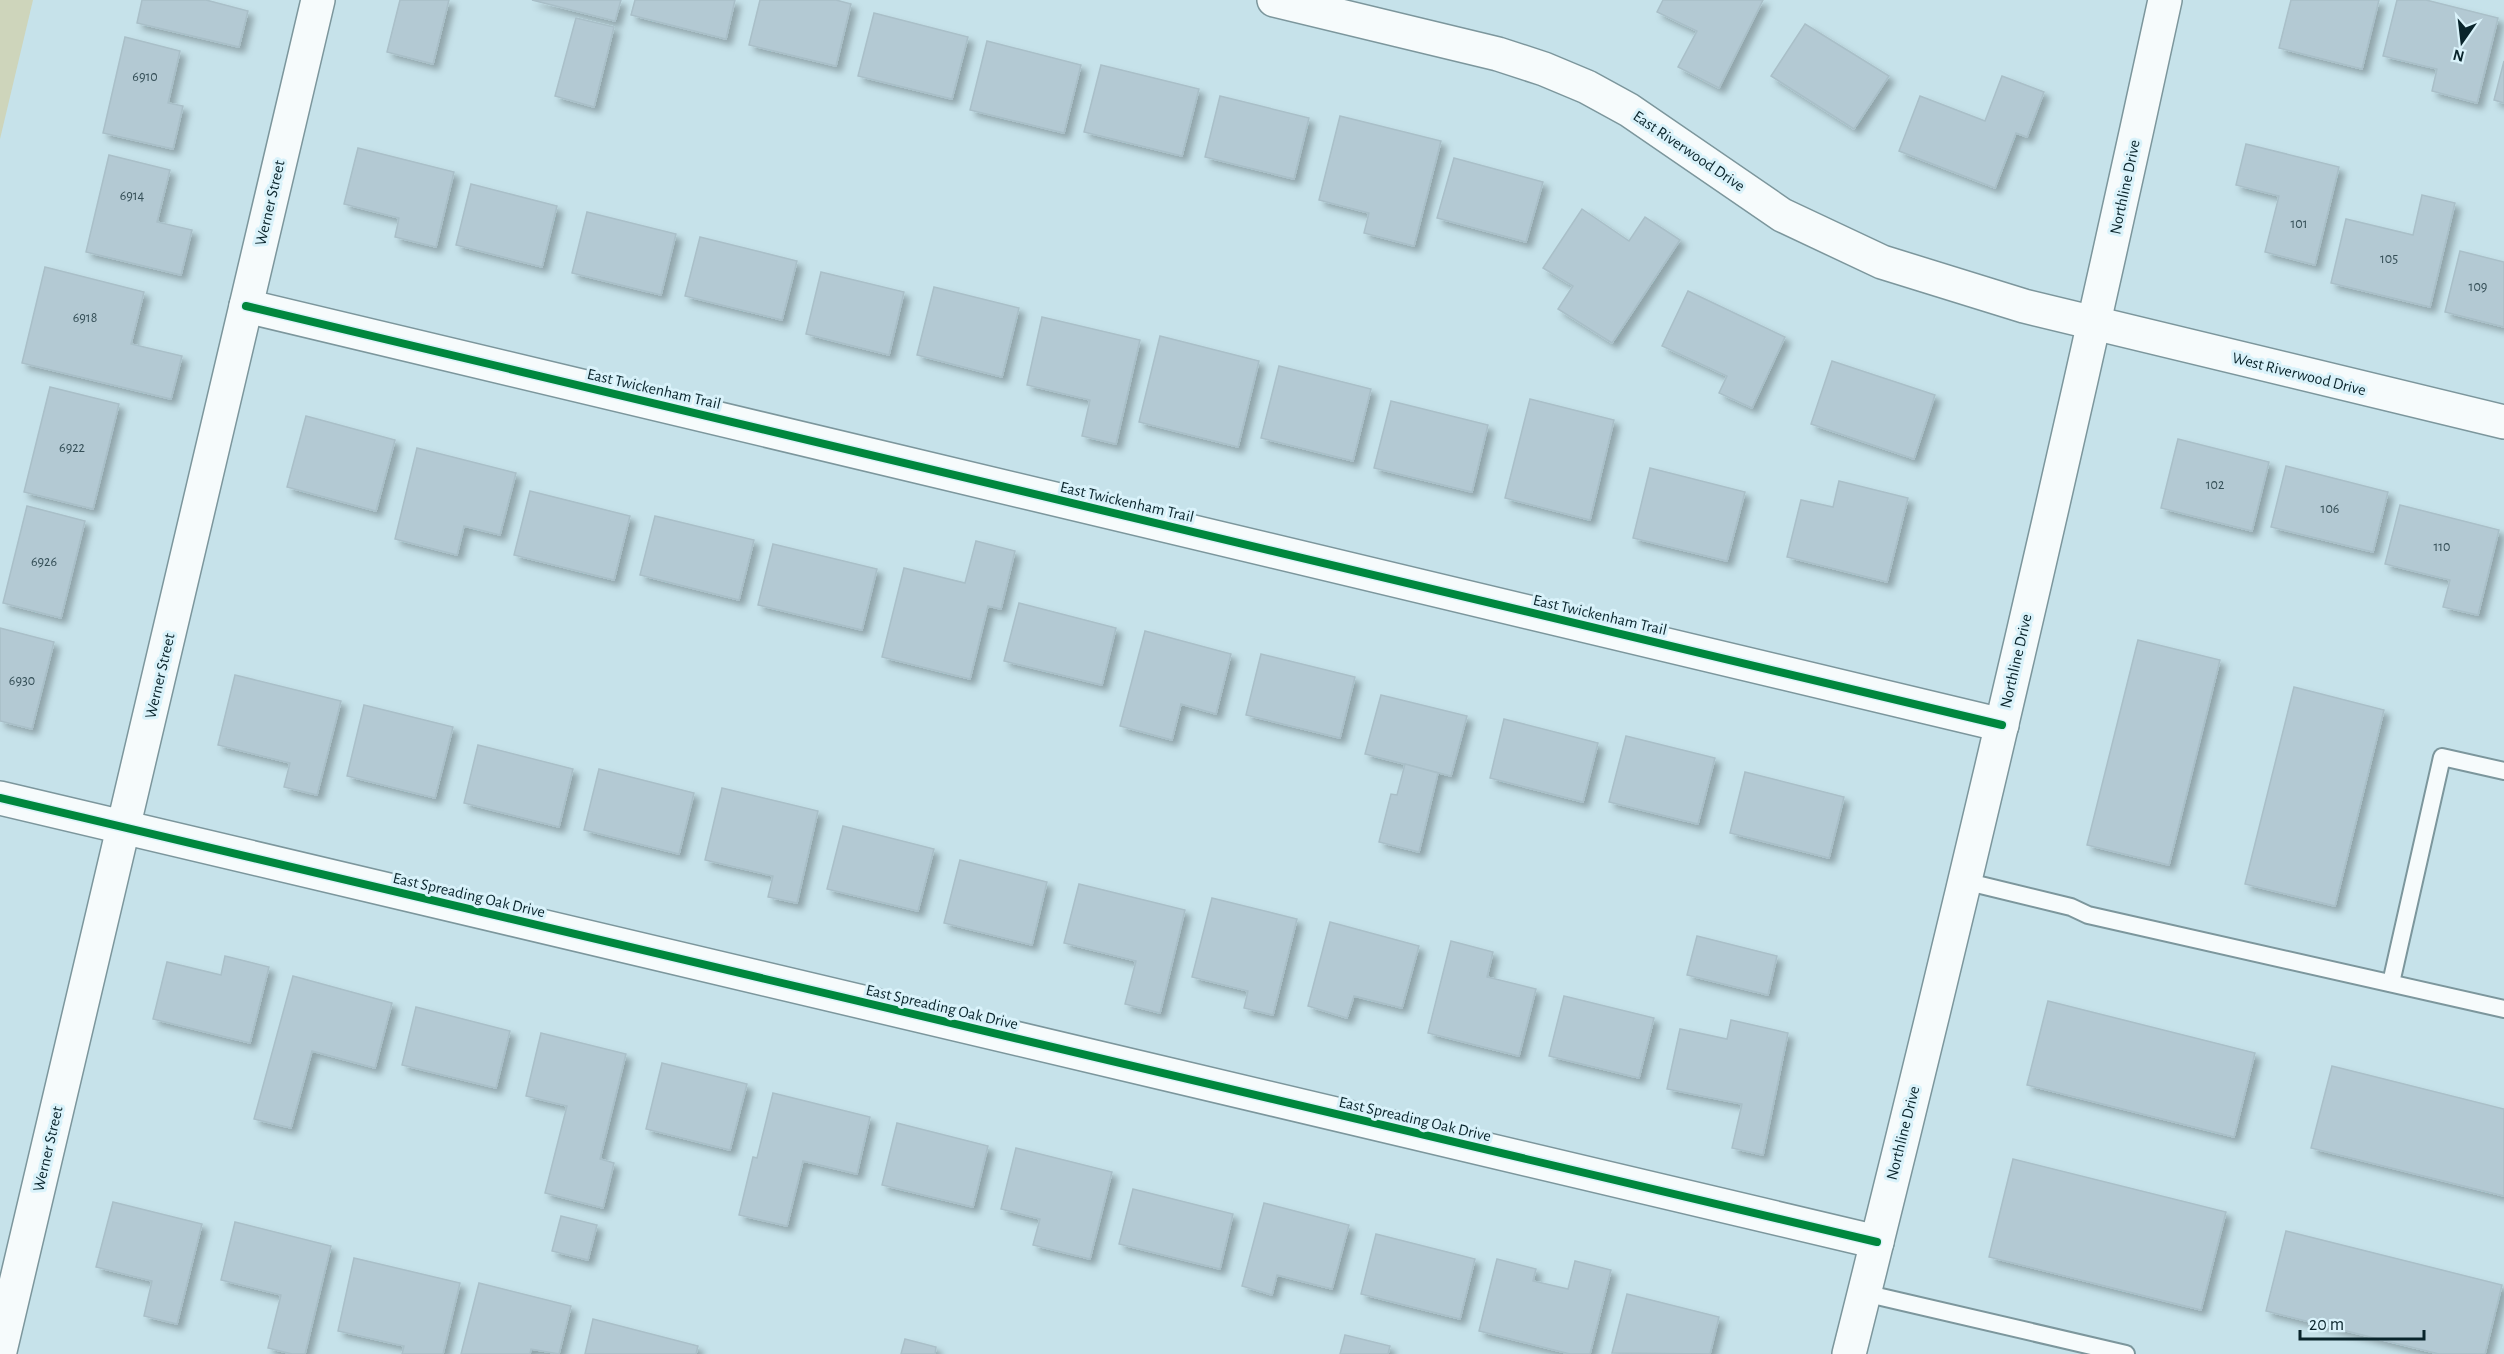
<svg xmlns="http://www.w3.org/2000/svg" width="2504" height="1354" viewBox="0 0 2504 1354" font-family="'Alegreya Sans',sans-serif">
<defs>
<filter id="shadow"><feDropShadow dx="5.5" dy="5.5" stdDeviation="3" flood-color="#0004"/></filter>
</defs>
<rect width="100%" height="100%" fill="#c6e2ea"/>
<path fill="#ced5bb" d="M0,0H33L0,139Z"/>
<g fill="#b3c9d3" stroke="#a9bfc8" stroke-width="1.5" filter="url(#shadow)">
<path d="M142,0H206L248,11L239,47L137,23Z"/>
<path d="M400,0H449L433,64L387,52Z"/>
<path d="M532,0H621L615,21Z"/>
<path d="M635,0H735L726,39L631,15Z"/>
<path d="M760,0H836L851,4L836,66L749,45Z"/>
<path d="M1663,0H1763L1719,88L1678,67L1697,31L1657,12Z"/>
<path d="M2291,0H2379L2362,69L2279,48Z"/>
<path d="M2397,0H2426L2498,18L2477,103L2432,91L2437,69L2383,56Z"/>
<path d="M874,13L968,37L952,99L858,76Z"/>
<path d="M576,18L614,27L594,107L555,96Z"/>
<path d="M1805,24L1889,76L1854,129L1771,76Z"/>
<path d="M125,37L180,51L168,103L183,106L173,149L103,133Z"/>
<path d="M987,41L1081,65L1064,133L970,110Z"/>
<path d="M2504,61V103L2494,100Z"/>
<path d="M1101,65L1199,89L1182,156L1084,132Z"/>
<path d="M2002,76L2044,92L2027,137L2016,133L1995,188L1899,151L1920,96L1985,121Z"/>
<path d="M1220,96L1309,118L1294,179L1205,157Z"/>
<path d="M1340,116L1441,141L1414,246L1364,233L1369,213L1319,200Z"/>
<path d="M2246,144L2339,167L2315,265L2265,252L2279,196L2236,185Z"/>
<path d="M358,148L454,172L436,247L395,237L399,218L344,204Z"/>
<path d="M109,155L170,170L157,222L192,230L181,275L86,252Z"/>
<path d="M1454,158L1543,182L1526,242L1437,218Z"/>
<path d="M471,184L557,206L542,267L456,245Z"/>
<path d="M2422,195L2455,203L2430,307L2331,283L2346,219L2413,235Z"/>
<path d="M1582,209L1629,241L1645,217L1680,240L1612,343L1558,309L1573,286L1543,268Z"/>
<path d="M587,212L676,234L661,295L572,273Z"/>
<path d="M700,237L797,261L782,320L685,296Z"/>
<path d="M2460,251L2504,262V327L2445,312Z"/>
<path d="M45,267L144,292L131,344L182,356L171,399L22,363Z"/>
<path d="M821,272L904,292L889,355L806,334Z"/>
<path d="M934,287L1019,308L1002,377L917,355Z"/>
<path d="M1688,291L1785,337L1752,408L1719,393L1727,376L1662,346Z"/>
<path d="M1042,317L1140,340L1116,444L1082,436L1090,400L1027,385Z"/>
<path d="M1160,336L1259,361L1238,447L1139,422Z"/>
<path d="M1832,361L1935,395L1914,459L1811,424Z"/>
<path d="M1279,366L1371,389L1353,461L1261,438Z"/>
<path d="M50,387L119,404L93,509L24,492Z"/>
<path d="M1530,399L1614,420L1590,520L1505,498Z"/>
<path d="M1391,401L1488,425L1472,492L1374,468Z"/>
<path d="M306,416L395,440L376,511L287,487Z"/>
<path d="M2178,439L2269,462L2252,531L2161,508Z"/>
<path d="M417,448L516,473L500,535L464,526L457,555L395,539Z"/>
<path d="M2286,466L2388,492L2373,552L2271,527Z"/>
<path d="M1650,468L1745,492L1727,561L1633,538Z"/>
<path d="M1839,481L1908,498L1887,582L1787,557L1801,500L1833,507Z"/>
<path d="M530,491L630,516L614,580L514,555Z"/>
<path d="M2400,505L2499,530L2478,615L2443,607L2450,580L2385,564Z"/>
<path d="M27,506L85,521L61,618L3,603Z"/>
<path d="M655,516L754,540L739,600L640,575Z"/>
<path d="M976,541L1015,551L1001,609L988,606L970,679L882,657L904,568L965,583Z"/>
<path d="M773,544L877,569L862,630L758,605Z"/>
<path d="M1019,603L1116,628L1102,685L1004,661Z"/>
<path d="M0,628L54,642L32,729L0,721Z"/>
<path d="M1145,631L1231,654L1216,714L1181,704L1172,740L1120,726Z"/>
<path d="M2138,640L2220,660L2169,865L2087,845Z"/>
<path d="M1261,654L1355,677L1340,738L1246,715Z"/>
<path d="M235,675L341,701L317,795L284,787L290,763L218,745Z"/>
<path d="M2294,687L2384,710L2335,906L2245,884Z"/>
<path d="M1381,695L1467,716L1451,776L1365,754Z"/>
<path d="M364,705L453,727L435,798L347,776Z"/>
<path d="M1504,719L1598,743L1583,802L1490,778Z"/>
<path d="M1626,736L1715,758L1698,824L1609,802Z"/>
<path d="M478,745L573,769L559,827L464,803Z"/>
<path d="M1405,764L1438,773L1419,852L1379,842L1391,794L1397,795Z"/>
<path d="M599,769L694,793L679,854L584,830Z"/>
<path d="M1745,772L1844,797L1829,858L1730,833Z"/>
<path d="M722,788L818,811L797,903L768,897L773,876L705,860Z"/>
<path d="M843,826L934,849L918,911L827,889Z"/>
<path d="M960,860L1047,882L1032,945L944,923Z"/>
<path d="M1079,884L1185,910L1160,1013L1125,1004L1136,961L1064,943Z"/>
<path d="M1212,898L1297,919L1273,1015L1244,1008L1248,991L1192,977Z"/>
<path d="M1330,922L1419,946L1402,1008L1354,996L1347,1018L1308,1006Z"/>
<path d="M1697,936L1777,956L1768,995L1687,975Z"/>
<path d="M1451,941L1493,952L1487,977L1536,989L1519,1056L1428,1033Z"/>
<path d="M225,956L269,967L250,1043L153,1019L167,962L221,975Z"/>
<path d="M293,976L392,1003L375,1068L312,1051L291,1128L254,1119Z"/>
<path d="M1564,996L1654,1018L1639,1078L1549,1056Z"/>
<path d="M2048,1001L2255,1053L2234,1137L2027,1085Z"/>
<path d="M416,1007L510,1031L496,1088L402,1065Z"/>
<path d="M1731,1020L1788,1033L1763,1155L1732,1148L1742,1104L1667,1089L1680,1029L1727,1039Z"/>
<path d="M541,1033L626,1054L600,1159L614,1163L603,1208L545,1193L567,1106L526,1096Z"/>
<path d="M662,1063L747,1084L730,1150L646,1129Z"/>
<path d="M2332,1066L2504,1109V1196L2311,1148Z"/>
<path d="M773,1093L870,1117L857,1174L803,1161L787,1226L739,1215L753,1157L757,1158Z"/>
<path d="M897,1123L988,1146L973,1207L882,1185Z"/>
<path d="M1016,1148L1112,1172L1090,1259L1033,1245L1040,1219L1001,1209Z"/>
<path d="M2013,1159L2226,1212L2201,1310L1989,1257Z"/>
<path d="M1133,1189L1233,1214L1220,1269L1119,1244Z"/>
<path d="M113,1202L202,1224L177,1324L144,1316L152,1281L96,1267Z"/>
<path d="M1264,1203L1349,1225L1332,1289L1277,1275L1272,1295L1242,1286Z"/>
<path d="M561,1216L597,1225L588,1260L552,1251Z"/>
<path d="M235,1222L331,1246L305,1354H292L268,1348L281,1295L221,1280Z"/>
<path d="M2286,1231L2502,1285L2485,1354H2439L2266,1311Z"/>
<path d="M1376,1234L1475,1259L1460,1319L1361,1294Z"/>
<path d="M354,1258L460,1283L443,1354H402L404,1346L338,1331Z"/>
<path d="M1497,1259L1536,1269L1533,1281L1568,1289L1575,1261L1611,1270L1590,1354H1570L1479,1331Z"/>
<path d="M479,1283L571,1306L559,1354L531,1349L530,1354H461Z"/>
<path d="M1627,1294L1719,1317L1710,1354L1612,1353Z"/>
<path d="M593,1319L698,1346L696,1354H585Z"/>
<path d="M1345,1335L1390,1346L1388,1354H1340Z"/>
<path d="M905,1339L936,1347L935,1354H901Z"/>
</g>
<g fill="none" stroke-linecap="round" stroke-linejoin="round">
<g stroke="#7c969c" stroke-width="20">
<g id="lane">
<path d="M1964,881L2071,907L2088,915L2504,1009"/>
<path d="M2391,983L2442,757L2504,771"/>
<path d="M1864,1293L2126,1354"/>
</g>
</g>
<g stroke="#7c969c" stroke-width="36">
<g id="street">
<path d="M1274,0L1498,54L1544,69L1587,87L1629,110L1782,215L1882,262L2024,306L2504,422"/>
<path d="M246,306L2002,725"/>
<path d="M0,798L1877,1242"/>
<path d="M0,1351L318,0"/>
</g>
</g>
<g stroke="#7c969c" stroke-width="36">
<path id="secondary" d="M1849,1354C1962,904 2067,453 2165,0"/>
</g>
<use href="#lane" stroke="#f6fbfc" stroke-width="16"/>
<use href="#street" stroke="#f6fbfc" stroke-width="33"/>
<use href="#secondary" stroke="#f6fbfc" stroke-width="33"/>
<g stroke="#d9f2fa" stroke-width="11">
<g id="cycleway">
<path d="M246,306L2002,725"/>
<path d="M0,798L1877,1242"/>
</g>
</g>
<use href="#cycleway" stroke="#00873e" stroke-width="8"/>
</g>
<g text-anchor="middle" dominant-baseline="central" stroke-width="6" stroke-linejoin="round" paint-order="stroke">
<g font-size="14" fill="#344e56">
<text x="145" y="77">6910</text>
<text x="132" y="196">6914</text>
<text x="2299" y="224">101</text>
<text x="2389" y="259">105</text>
<text x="2478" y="287">109</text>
<text x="85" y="318">6918</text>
<text x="72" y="448">6922</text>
<text x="2215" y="485">102</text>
<text x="2330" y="509">106</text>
<text x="2442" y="547">110</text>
<text x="44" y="562">6926</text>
<text x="22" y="681">6930</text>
</g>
<g font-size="16" fill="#09242b" stroke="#d9f2fa">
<text transform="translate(1689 151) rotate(34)">East Riverwood Drive</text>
<text transform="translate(2125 187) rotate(-78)">Northline Drive</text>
<text transform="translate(270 203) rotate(-77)">Werner Street</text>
<text transform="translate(2299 374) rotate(14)">West Riverwood Drive</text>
<text transform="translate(654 389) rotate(13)">East Twickenham Trail</text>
<text transform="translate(1127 502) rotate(13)">East Twickenham Trail</text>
<text transform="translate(1600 615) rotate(13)">East Twickenham Trail</text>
<text transform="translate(2016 661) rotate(-77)">Northline Drive</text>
<text transform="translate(160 676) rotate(-77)">Werner Street</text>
<text transform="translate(469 895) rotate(13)">East Spreading Oak Drive</text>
<text transform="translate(942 1007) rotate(13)">East Spreading Oak Drive</text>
<text transform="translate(1415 1119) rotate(13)">East Spreading Oak Drive</text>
<text transform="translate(1903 1133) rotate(-76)">Northline Drive</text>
<text transform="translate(48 1149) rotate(-77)">Werner Street</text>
</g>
</g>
<g transform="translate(2462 42) rotate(194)" stroke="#d9f2fa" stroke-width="4.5" paint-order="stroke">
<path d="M0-4.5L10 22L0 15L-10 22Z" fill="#09242b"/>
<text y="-9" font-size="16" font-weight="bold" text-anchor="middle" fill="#09242b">N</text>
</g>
<path d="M2300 1330v9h124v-9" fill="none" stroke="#09242b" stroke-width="3"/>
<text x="2309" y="1330" font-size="18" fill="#09242b" stroke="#d9f2fa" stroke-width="4.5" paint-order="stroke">20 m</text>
</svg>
